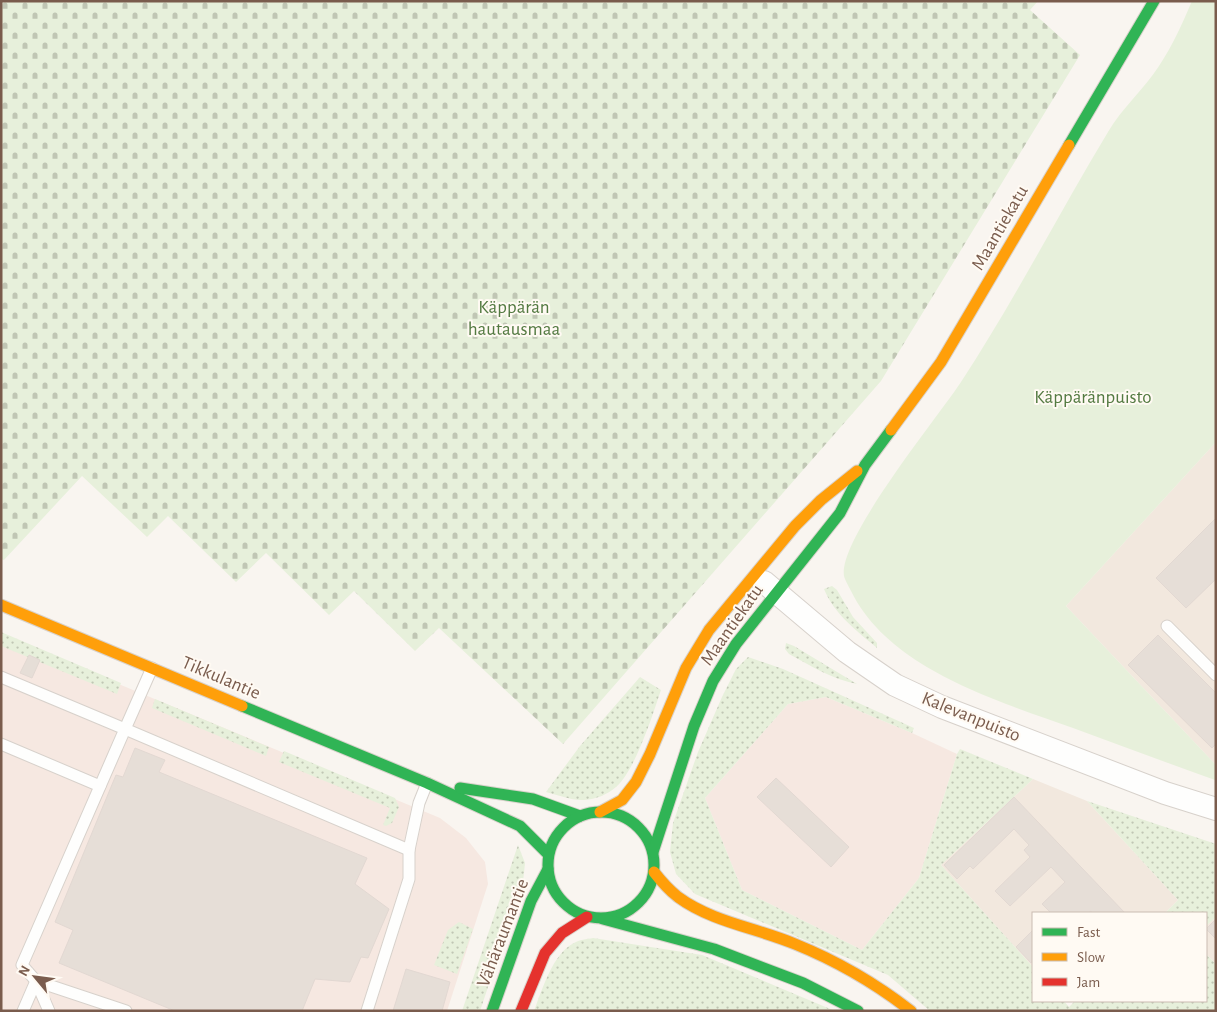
<svg xmlns="http://www.w3.org/2000/svg" width="1217" height="1012" viewBox="0 0 1217 1012" font-family="'Alegreya Sans',sans-serif">
<defs>
<pattern id="grass-dots" width="8" height="8" patternUnits="userSpaceOnUse" patternTransform="scale(1.25)"><rect width="8" height="8" fill="#e7f0db"/><path d="M2 2h.1M6 6h.1" fill="none" stroke="#c0c6b4" stroke-width="1.8" stroke-linecap="round"/></pattern>
<pattern id="cemetery-stones" width="16" height="16" patternUnits="userSpaceOnUse" patternTransform="scale(1.25)"><rect width="16" height="16" fill="#e7f0db"/><path d="M2 7V4a2 2 0 0 1 4 0v3zM10 15v-3a2 2 0 0 1 4 0v3z" fill="#c0c6b4"/></pattern>
</defs>
<rect width="100%" height="100%" fill="#f9f5f0"/>
<g fill="#f2e8de">
<path d="M1216,442V765L1066,606Z"/>
<path d="M1033,779L1087,801L1178,900L1165,913H1033V967L941,865Z"/>
<path d="M1216,917V964L1206,954V926Z"/>
</g>
<g fill="#f6e8e1">
<path d="M1,635L440,818L466,838L485,862L488,884L447,1011H1Z"/>
<path d="M826,697L912,733L957,754L919,878L862,950L742,890L705,798L788,704Z"/>
</g>
<g fill="url(#grass-dots)">
<path d="M832,586L837,590L853,617L877,643V648C857,631 834,614 824,589Z"/>
<path d="M1,632L121,683L117,694L1,646Z"/>
<path d="M786,643L794,646L857,684C832,679 811,666 789,654L785,649Z"/>
<path d="M748,657L783,669L914,728L912,733L826,697L788,704L705,798L742,890L862,950L919,878L957,754L960,749L1033,779L941,865L1033,967V1001H1064L1069,1007L1075,1001H1206V954L1216,964V1011H930L888,975L695,894L676,874L670,852L673,823L698,752L722,697L736,669Z"/>
<path d="M640,677L661,690C653,714 635,771 616,787C607,795 596,799 584,800C573,801 558,795 546,792L580,746Z"/>
<path d="M155,699L269,747L266,756L152,708Z"/>
<path d="M284,751L395,798L399,807L392,823L386,826L383,825L390,808L279,762Z"/>
<path d="M1087,801L1216,844V917L1206,926V913H1165L1178,900Z"/>
<path d="M518,845L525,863L523,882L480,1011H462Z"/>
<path d="M459,922L473,929L457,974L434,965L448,930Z"/>
<path d="M593,938L702,955L835,1011H534C542,990 553,953 574,943C579,940 587,939 593,938Z"/>
</g>
<path fill="url(#cemetery-stones)" d="M1,1H1038L1030,10L1080,55L881,381L563,744L439,628L415,651L354,591L329,615L266,553L236,582L168,516L147,537L82,476L4,560L1,559Z"/>
<path fill="#e7f0db" d="M1192,1H1216V442L1066,606L1216,765L1215,780C1167,763 1120,745 1073,728C998,701 889,669 851,591C849,587 845,580 844,576C838,539 938,417 961,382C1014,301 1058,215 1108,132C1122,108 1144,89 1159,66C1173,45 1182,24 1192,1Z"/>
<g fill="#e6ded7" stroke="#e2d8d2">
<path d="M1216,518V579L1186,608L1156,578Z"/>
<path d="M1158,635L1216,693V744L1212,748L1128,665Z"/>
<path d="M29,655L40,660L32,678L20,673Z"/>
<path d="M135,748L165,760L159,772L367,858L355,884L389,909L368,958L361,957L350,982L315,979L302,1011H175L59,963L73,930L55,922L116,775L123,777Z"/>
<path d="M776,778L849,847L831,867L757,797Z"/>
<path d="M1014,797L1125,913H1092L1091,911L1088,913H1051L1042,904L1065,882L1051,867L1010,906L995,891L1030,857L1024,850L1029,845L1014,829L973,869L970,866L957,879L944,865Z"/>
<path d="M1216,919V939L1206,929Z"/>
<path d="M1033,930V960L1031,963L1016,947Z"/>
<path d="M406,969L450,982L442,1011H393Z"/>
</g>
<g fill="none" stroke-linecap="round" stroke-linejoin="round">
<g stroke="#d7d1cb" stroke-width="13">
<g id="lane">
<path d="M1167,626L1216,675"/>
<path d="M152,668L125,729L409,850"/>
<path d="M1,677L125,729L22,965L36,981L49,1011"/>
<path d="M1,744L100,786"/>
<path d="M36,981L126,1011"/>
<path d="M23,1011L36,981"/>
<path d="M367,1011L409,879V850L419,803L427,783"/>
</g>
</g>
<g stroke="#d7d1cb" stroke-width="24">
<path id="street" d="M764,582L847,652L895,685L942,707L1165,793L1216,809"/>
</g>
<g stroke="#d9d2cb" stroke-width="13">
<g id="fast">
<path d="M1069,145L1154,1"/>
<path d="M242,706L427,783L520,826L548,854"/>
<path d="M460,788L533,799L580,816"/>
<circle cx="601" cy="865" r="53"/>
<path d="M653,852L694,726L713,681L736,644L840,513L865,465L891,430"/>
<path d="M603,919L714,949L803,983L858,1011"/>
<path d="M492,1011L531,901L548,869"/>
</g>
</g>
<g stroke="#d9d2cb" stroke-width="13">
<g id="slow">
<path d="M891,430L941,362L1069,145"/>
<path d="M1,605L242,706"/>
<path d="M600,812L622,800L636,782L650,754L686,668L709,630L795,526L821,500L857,471"/>
<path d="M654,872C661,881 669,890 678,897C712,922 757,928 795,944C837,961 875,983 911,1011"/>
</g>
</g>
<g stroke="#d9d2cb" stroke-width="13">
<path id="jam" d="M521,1011L545,953L562,933L587,917"/>
</g>
<use href="#lane" stroke="#fefefd" stroke-width="11"/>
<use href="#street" stroke="#fefefd" stroke-width="22"/>
<use href="#fast" stroke="#30b455" stroke-width="11"/>
<use href="#slow" stroke="#ff9f0a" stroke-width="11"/>
<use href="#jam" stroke="#e5322d" stroke-width="11"/>
</g>
<g text-anchor="middle" dominant-baseline="central" stroke-width="4" stroke-linejoin="round" paint-order="stroke">
<g font-size="19" fill="#7a5c4d" stroke="#fffaf3">
<text transform="translate(1000 228) rotate(-60)">Maantiekatu</text>
<text transform="translate(732 625) rotate(-55)">Maantiekatu</text>
<text transform="translate(221 678) rotate(23)">Tikkulantie</text>
<text transform="translate(971 717) rotate(22)">Kalevanpuisto</text>
<text transform="translate(503 933) rotate(-69)">Vähäraumantie</text>
</g>
<g font-size="19" fill="#537a41" stroke="#fffaf3">
<text x="514" y="307">Käppärän<tspan x="514" dy="22">hautausmaa</tspan></text>
<text x="1093" y="397">Käppäränpuisto</text>
</g>
</g>
<rect width="1217" height="1012" fill="none" stroke="#7a5c4d" stroke-width="5"/>
<rect x="1032" y="912" width="175" height="90" fill="#fffaf3" stroke="#cabbb1"/>
<rect x="1042" y="928" width="25" height="8" fill="#30b455" stroke="#cabbb1"/>
<text x="1077" y="937" font-size="15" fill="#7a5c4d">Fast</text>
<rect x="1042" y="953" width="25" height="8" fill="#ff9f0a" stroke="#cabbb1"/>
<text x="1077" y="962" font-size="15" fill="#7a5c4d">Slow</text>
<rect x="1042" y="978" width="25" height="8" fill="#e5322d" stroke="#cabbb1"/>
<text x="1077" y="987" font-size="15" fill="#7a5c4d">Jam</text>
<g transform="translate(35 977) rotate(299)" stroke="#fffaf3" stroke-width="4" paint-order="stroke">
<path d="M0-4L9 19L0 12L-9 19Z" fill="#7a5c4d"/>
<text y="-8" font-size="14" font-weight="bold" text-anchor="middle" fill="#7a5c4d">N</text>
</g>
</svg>
